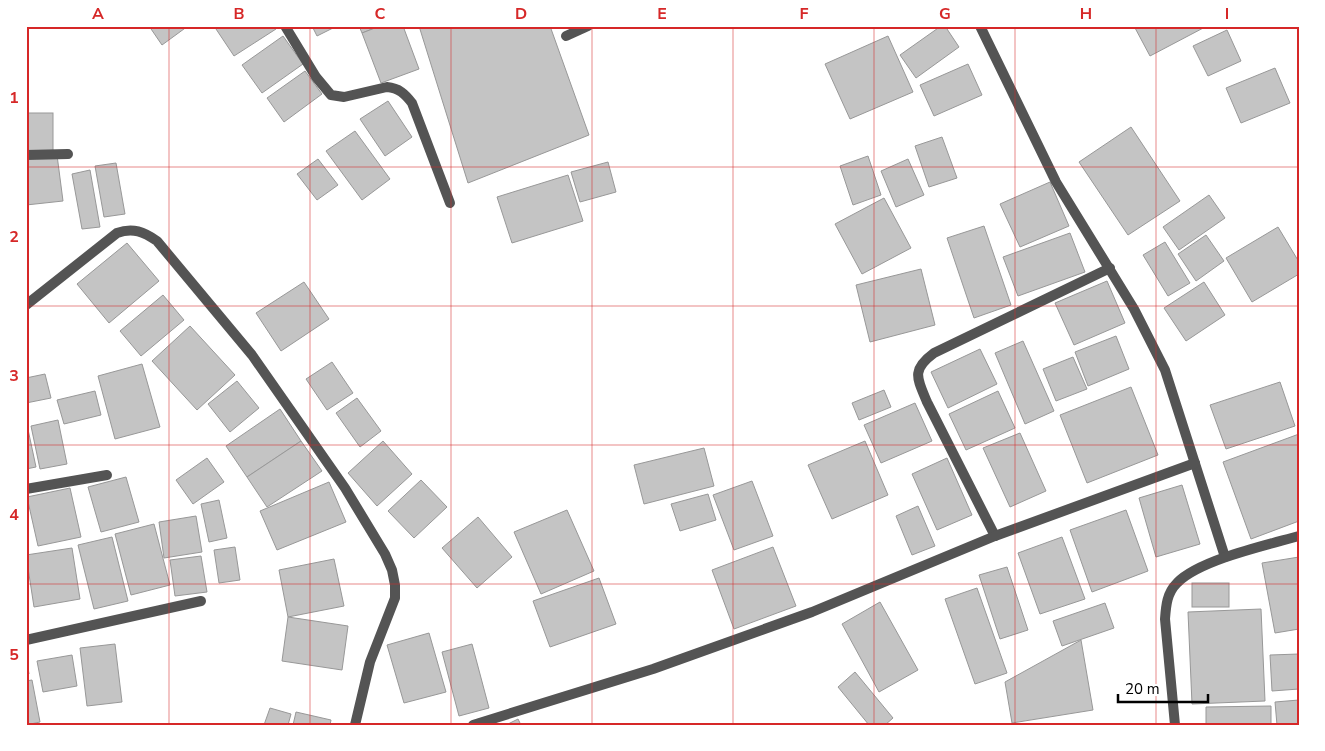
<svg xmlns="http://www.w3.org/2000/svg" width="1325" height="751" viewBox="0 0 1325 751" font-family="'Nunito Sans',sans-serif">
<rect width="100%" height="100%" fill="#fff"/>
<g fill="#c4c4c4" stroke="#989898">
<path d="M149,26H188L162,45Z"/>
<path d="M220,26H274L276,29L234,56L216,29Z"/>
<path d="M312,26H337L317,36Z"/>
<path d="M359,26H380L362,33Z"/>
<path d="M380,26H403L419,69L381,83L362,33Z"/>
<path d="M419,26H550L589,135L468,183Z"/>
<path d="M941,26H945L959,47L916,78L900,55Z"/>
<path d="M1134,26H1207L1150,56Z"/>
<path d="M1227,30L1241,61L1208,76L1193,46Z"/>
<path d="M283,36L303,64L262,93L242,65Z"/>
<path d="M888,36L913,92L850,119L825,64Z"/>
<path d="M968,64L982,95L934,116L920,85Z"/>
<path d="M1275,68L1290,103L1241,123L1226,88Z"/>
<path d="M305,71L322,94L284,122L267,98Z"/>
<path d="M388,101L412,137L385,156L360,119Z"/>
<rect x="26" y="113" width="27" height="40"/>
<path d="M1131,127L1180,201L1128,235L1079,162Z"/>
<path d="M355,131L390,179L362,200L326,151Z"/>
<path d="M942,137L957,178L929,187L915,146Z"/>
<path d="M57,155L63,201L26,205V159Z"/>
<path d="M868,156L881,195L853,205L840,166Z"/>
<path d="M318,159L338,185L317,200L297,174Z"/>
<path d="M908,159L924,195L896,207L881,171Z"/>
<path d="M608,162L616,192L580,202L571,172Z"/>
<path d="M116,163L125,214L104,217L95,166Z"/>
<path d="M90,170L100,227L82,229L72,174Z"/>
<path d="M568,175L583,221L512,243L497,197Z"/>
<path d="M1050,182L1069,226L1020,247L1000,204Z"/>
<path d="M1209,195L1225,218L1179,250L1163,227Z"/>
<path d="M884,198L911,248L862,274L835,224Z"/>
<path d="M984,226L1011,305L974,318L947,238Z"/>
<path d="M1278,227L1299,262V274L1252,302L1226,258Z"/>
<path d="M1070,233L1085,272L1018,296L1003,257Z"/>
<path d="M1206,235L1224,261L1196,281L1178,254Z"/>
<path d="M1165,242L1190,283L1168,296L1143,255Z"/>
<path d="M127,243L159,281L109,323L77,284Z"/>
<path d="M921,269L935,325L870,342L856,285Z"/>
<path d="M1107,281L1125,323L1074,345L1055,303Z"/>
<path d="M304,282L329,319L281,351L256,313Z"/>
<path d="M1204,282L1225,315L1186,341L1164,308Z"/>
<path d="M163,295L184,320L141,356L120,331Z"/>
<path d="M190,326L235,375L197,410L152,361Z"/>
<path d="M1116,336L1129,369L1088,386L1075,352Z"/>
<path d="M1023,341L1054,411L1025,424L995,353Z"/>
<path d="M980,349L997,384L948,408L931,372Z"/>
<path d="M1073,357L1087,389L1056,401L1043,369Z"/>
<path d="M332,362L353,393L327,410L306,379Z"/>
<path d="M142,364L160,427L115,439L98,376Z"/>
<path d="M45,374L51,398L26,403V378Z"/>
<path d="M237,381L259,408L230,432L208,404Z"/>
<path d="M1280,382L1295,426L1226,449L1210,405Z"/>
<path d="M1131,387L1158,455L1087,483L1060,415Z"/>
<path d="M884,390L891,407L859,420L852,403Z"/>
<path d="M95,391L101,415L64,424L57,400Z"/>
<path d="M998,391L1015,428L966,450L949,414Z"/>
<path d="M357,398L381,431L360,447L336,413Z"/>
<path d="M915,403L932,441L881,463L864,425Z"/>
<path d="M280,409L301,441L247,477L226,446Z"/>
<path d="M26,420L36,467L26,469Z"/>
<path d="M58,420L67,464L40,469L31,426Z"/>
<path d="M1020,433L1046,491L1010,507L983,448Z"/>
<path d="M1299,434V521L1251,539L1223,462Z"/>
<path d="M301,441L322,471L267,507L247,477Z"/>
<path d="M383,441L412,474L377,506L348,473Z"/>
<path d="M865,441L888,495L832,519L808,465Z"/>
<path d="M704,448L714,486L644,504L634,465Z"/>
<path d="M207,458L224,482L193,504L176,480Z"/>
<path d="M947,458L972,515L937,530L912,474Z"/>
<path d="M126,477L139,522L101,532L88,487Z"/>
<path d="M421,480L447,507L414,538L388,511Z"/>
<path d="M752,481L773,536L734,550L713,495Z"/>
<path d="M329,482L346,522L277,550L260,511Z"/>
<path d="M1182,485L1200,544L1156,557L1139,498Z"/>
<path d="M70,488L81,537L38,546L27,497Z"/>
<path d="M708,494L716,520L680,531L671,504Z"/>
<path d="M219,500L227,538L209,542L201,504Z"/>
<path d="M918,506L935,546L912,555L896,516Z"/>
<path d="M567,510L594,571L541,594L514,532Z"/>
<path d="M1126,510L1148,571L1092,592L1070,530Z"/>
<path d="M196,516L202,552L164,558L159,522Z"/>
<path d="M478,517L512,557L477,588L442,548Z"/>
<path d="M154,524L170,585L131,595L115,534Z"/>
<path d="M112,537L128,601L94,609L78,545Z"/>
<path d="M1062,537L1085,599L1040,614L1018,553Z"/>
<path d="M235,547L240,580L219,583L214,550Z"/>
<path d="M773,547L796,606L734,629L712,570Z"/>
<path d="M72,548L80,599L34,607L26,555Z"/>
<path d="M201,556L207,592L175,596L170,560Z"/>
<path d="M1299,557V629L1275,633L1262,563Z"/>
<path d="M334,559L344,606L288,617L279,570Z"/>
<path d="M1007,567L1028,630L1000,639L979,575Z"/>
<path d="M599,578L616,624L550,647L533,601Z"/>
<rect x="1192" y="583" width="37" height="24"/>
<path d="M977,588L1007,673L975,684L945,599Z"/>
<path d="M880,602L918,670L879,692L842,624Z"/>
<path d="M1105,603L1114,628L1062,646L1053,621Z"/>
<path d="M1261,609L1265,701L1192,704L1188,612Z"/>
<path d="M288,617L348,626L342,670L282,661Z"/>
<path d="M429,633L446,692L404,703L387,645Z"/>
<path d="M1081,640L1093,710L1012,723L1005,682Z"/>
<path d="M115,644L122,702L87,706L80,648Z"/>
<path d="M472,644L489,708L459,716L442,652Z"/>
<path d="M1299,654V689L1272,691L1270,655Z"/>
<path d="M72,655L77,686L43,692L37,661Z"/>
<path d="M26,656L29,674L26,675Z"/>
<path d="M855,672L893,718L885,725H869L838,687Z"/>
<path d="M32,680L40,722L26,725V681Z"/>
<path d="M1299,700V725H1277L1275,702Z"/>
<path d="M1271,706V725H1206V707Z"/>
<path d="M270,708L291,714L288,725H264Z"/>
<path d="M296,712L331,720L330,725H293Z"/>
<path d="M518,719L521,725H506Z"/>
</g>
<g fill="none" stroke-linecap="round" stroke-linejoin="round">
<path stroke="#545454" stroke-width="10" d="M566,36L588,26"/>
<g stroke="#545454" stroke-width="10">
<path d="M285,26L316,77L331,95L344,97L387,87C399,88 405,94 412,103L450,203"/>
<path d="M980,26L1056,182L1134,309L1165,370L1225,557"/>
<path d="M26,155L68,154"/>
<path d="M26,305L117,233C133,227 144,232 157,241L252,355L345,488L385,554L392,570L395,585V598L370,662L355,725"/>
<path d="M26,489L107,475"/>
<path d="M995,536L927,402C917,378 911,370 934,353L1110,268"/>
<path d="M26,640L201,601"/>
<path d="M473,725L653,669L812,612L995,536L1195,463"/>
<path d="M1175,725L1165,619C1166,605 1167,593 1177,583C1199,560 1267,545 1299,536"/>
</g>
</g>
<path fill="none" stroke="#d62828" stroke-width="1" stroke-opacity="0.55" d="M169,26V725M310,26V725M451,26V725M592,26V725M733,26V725M874,26V725M1015,26V725M1156,26V725M26,167H1299M26,306H1299M26,445H1299M26,584H1299"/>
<rect width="1325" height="751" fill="none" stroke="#ffffff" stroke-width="55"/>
<path d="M1118 694v8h90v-8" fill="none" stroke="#000000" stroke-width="2.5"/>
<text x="1125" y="694" font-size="15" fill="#000000" stroke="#ffffff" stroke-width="4" paint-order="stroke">20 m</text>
<rect x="28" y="28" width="1270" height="696" fill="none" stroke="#d62828" stroke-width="2"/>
<g font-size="16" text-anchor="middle" font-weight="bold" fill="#d62828">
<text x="98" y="19">A</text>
<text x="239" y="19">B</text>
<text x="380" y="19">C</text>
<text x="521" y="19">D</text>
<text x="662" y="19">E</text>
<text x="804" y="19">F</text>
<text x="945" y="19">G</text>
<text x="1086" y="19">H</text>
<text x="1227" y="19">I</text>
<text x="14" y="103">1</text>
<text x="14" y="242">2</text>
<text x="14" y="381">3</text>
<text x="14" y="520">4</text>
<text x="14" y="660">5</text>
</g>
</svg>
